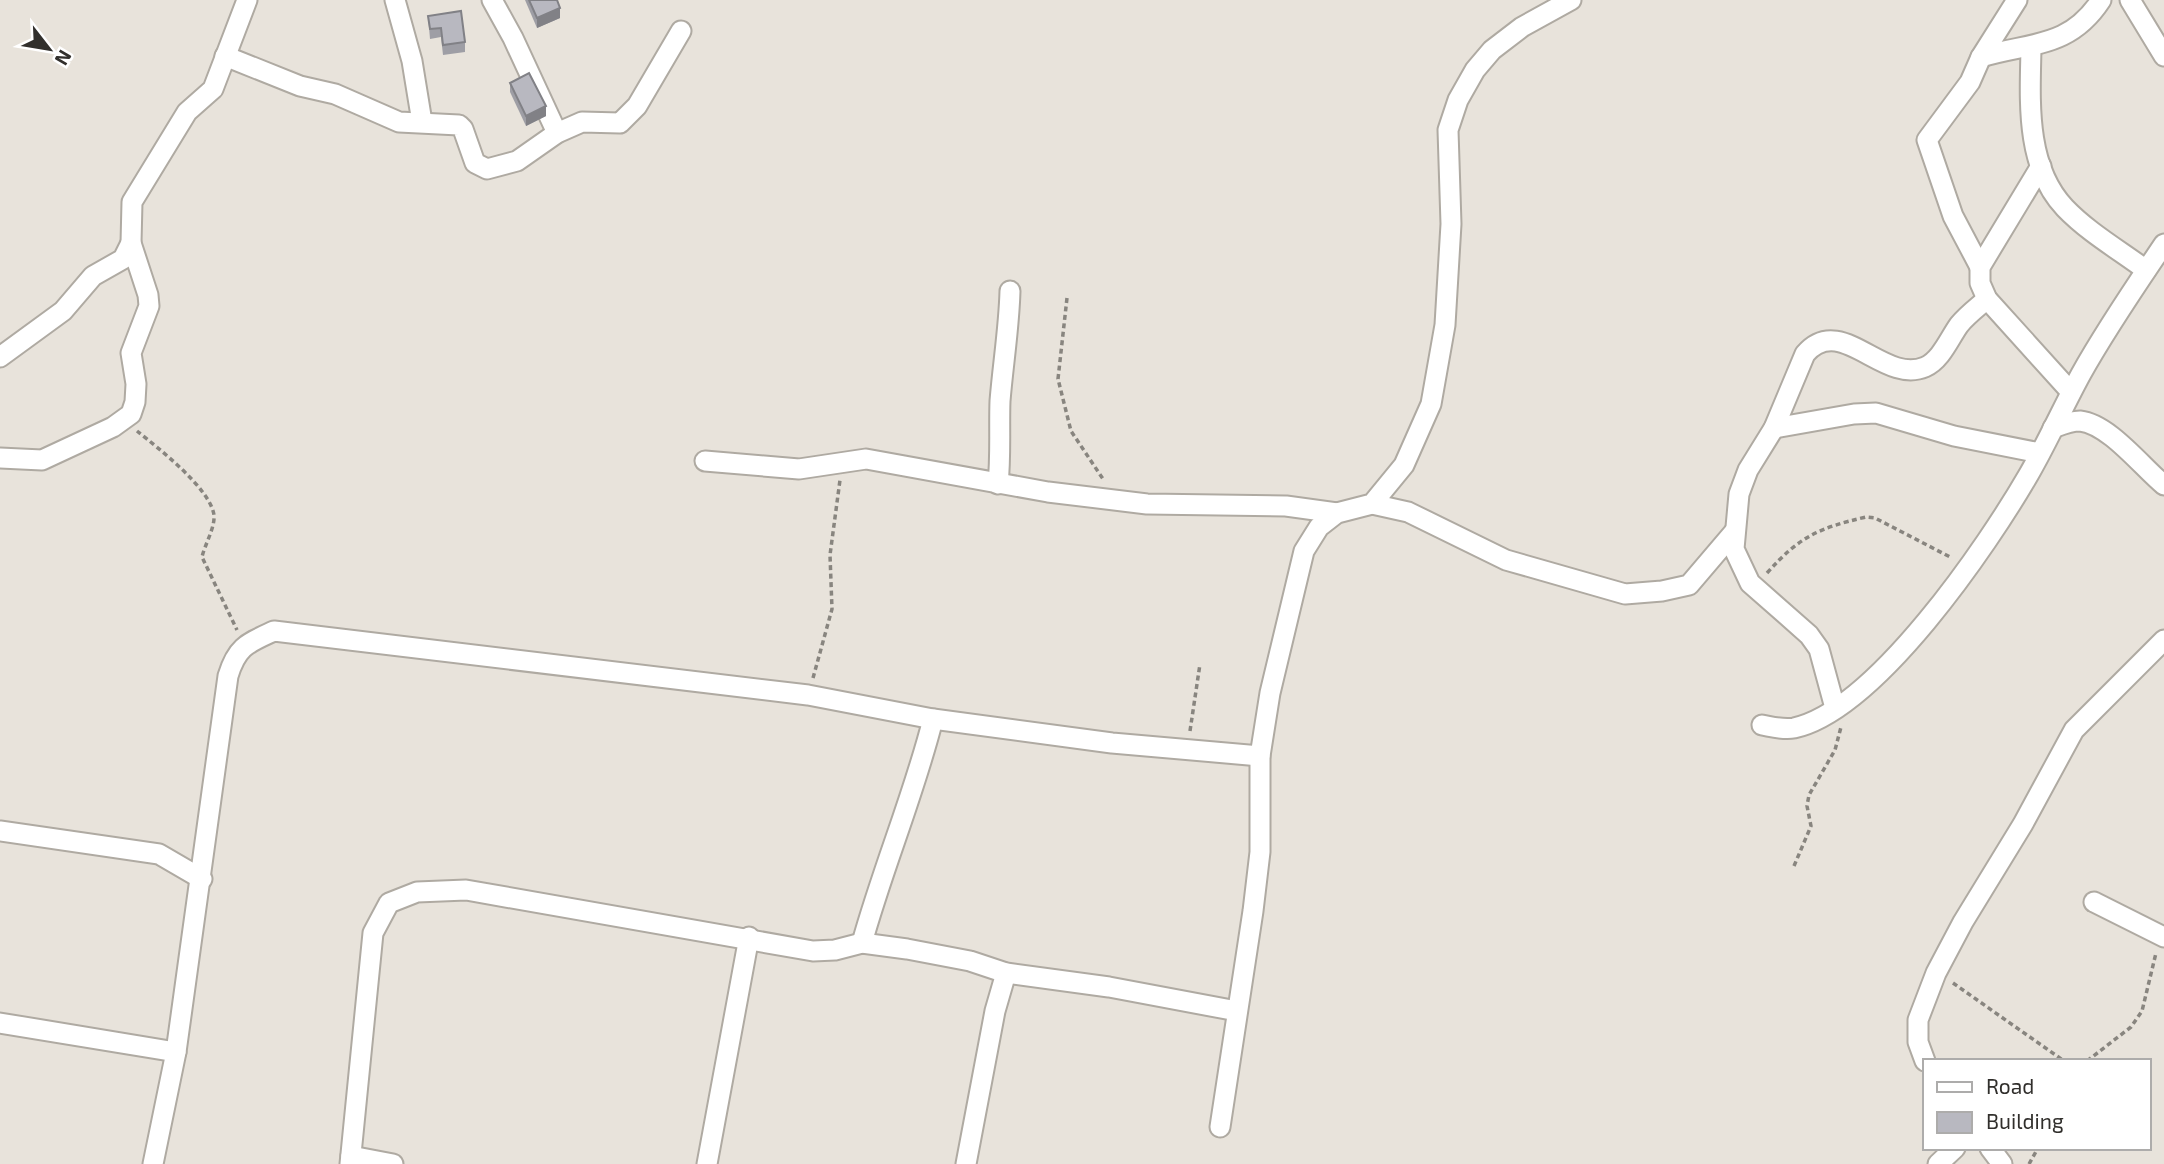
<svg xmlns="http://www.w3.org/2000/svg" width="2164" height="1164" viewBox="0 0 2164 1164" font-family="'Exo 2',sans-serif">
<rect width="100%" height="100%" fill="#e8e3db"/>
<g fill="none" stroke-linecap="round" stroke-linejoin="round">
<g stroke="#afaaa2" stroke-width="23">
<g id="minor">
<path d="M395,0L412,61L422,122"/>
<path d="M492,0L513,38L557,133"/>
<path d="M2130,0L2164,56"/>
<path d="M2031,48C2030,100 2025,166 2065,208C2088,232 2119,250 2146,270"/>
<path d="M225,56L300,86L335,94L399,122L459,125L463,129L475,163L487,169L517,161L557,133L582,122L620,123L637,106L681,31"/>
<path d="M1981,57C2030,42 2069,49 2101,0"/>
<path d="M2041,166L1980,267V283L1987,299L2071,392"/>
<path d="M1980,267L1953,216L1927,140L1970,82L1981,57L2017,0"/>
<path d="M0,357L63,311L93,276L123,259L131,243"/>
<path d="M1774,428L1854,414L1876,413L1954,436L2040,453"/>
<path d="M2053,428C2061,425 2070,421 2080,421C2109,424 2142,467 2164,485"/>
<path d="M0,458L42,460L113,427L131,414L135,402L136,384L131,353L149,306L148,295L131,243L132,202L187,112L213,89L247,0"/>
<path d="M705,461L799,469L866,459L1048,492L1147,504L1286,506L1337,513"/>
<path d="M998,484C1001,456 999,428 1000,401C1003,364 1009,328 1010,291"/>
<path d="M1372,504L1408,512L1506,560L1625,594L1662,591L1689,585L1735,531"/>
<path d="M1835,708L1819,649L1809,635L1750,583L1734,549L1739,494L1748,470L1774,428L1805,354C1841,312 1883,385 1925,367C1941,360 1949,339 1959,325C1967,315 1978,307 1987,299"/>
<path d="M1762,725C1773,727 1783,730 1794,728C1876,710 1988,545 2029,474C2048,441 2063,407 2081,374C2106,329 2135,287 2164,244"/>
<path d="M0,831L159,854L202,879"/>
<path d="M2094,902L2164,937"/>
<path d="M862,943C883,867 914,795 933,719"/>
<path d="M0,1023L176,1052"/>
<path d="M1925,1061L1918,1042V1020L1936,973L1963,922L2023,824L2074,730L2164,640"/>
<path d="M1220,1127L1253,911L1260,852V756L1270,693L1304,551L1319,527L1337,513L1372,504L1404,465L1431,404L1445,325L1451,224L1448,130L1458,100L1475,70L1492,50L1522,27L1571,0"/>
<path d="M1990,1148L2002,1164"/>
<path d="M351,1156L393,1164"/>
<path d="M153,1164L176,1052L228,676C237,646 248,643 274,631L808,695L933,719L1112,743L1260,756"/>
<path d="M350,1164L373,933L389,903L417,892L466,890L813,951L835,950L862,943L907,949L970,961L1006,973L1109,987L1237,1011"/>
<path d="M707,1164L749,937"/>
<path d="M966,1164L995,1011L1006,973"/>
<path d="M1938,1164L1955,1148"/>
</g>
</g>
<g stroke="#88857f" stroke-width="3.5" stroke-dasharray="5 3.5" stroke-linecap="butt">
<path d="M1067,298L1058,379L1071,431L1103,479"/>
<path d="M137,431C158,448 210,488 214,515C215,528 205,544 202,557L237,630"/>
<path d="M1767,573C1800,536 1819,528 1866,517L1875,518L1952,558"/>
<path d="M813,678L832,609L830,555L840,480"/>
<path d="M1190,731L1200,664"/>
<path d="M1794,866L1811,826L1807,806L1809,795L1835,750L1841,727"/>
<path d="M1953,983L2064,1061"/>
<path d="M2087,1061L2131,1027L2142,1011L2156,953"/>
<path d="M2029,1164L2038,1148"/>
</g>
<use href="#minor" stroke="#fff" stroke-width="19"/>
</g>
<g fill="#9e9ea5">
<path d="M525,0H557L560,18L537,28Z"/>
<path d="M428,16L465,42V52L443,55L441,37L430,39Z"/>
<path d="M510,83L546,116L526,126L510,92Z"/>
</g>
<g fill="#818186">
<path d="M560,8V18L537,28V18Z"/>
<path d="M546,106V116L526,126V116Z"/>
</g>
<g fill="#b8b8c0" stroke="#818186" stroke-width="2">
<path d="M529,0H557L560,8L537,18Z"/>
<path d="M461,11L465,42L443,45L441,28L430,29L428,16Z"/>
<path d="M529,73L546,106L526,116L510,83Z"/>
</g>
<rect x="1923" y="1059" width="228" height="91" fill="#ffffff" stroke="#adacab" stroke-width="2"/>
<rect x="1937" y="1082" width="35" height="10" fill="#ffffff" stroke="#adacab" stroke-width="2"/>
<text x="1986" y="1094" font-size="21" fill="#312f2c">Road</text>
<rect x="1937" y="1112" width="35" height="21" fill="#b8b8c0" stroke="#adacab" stroke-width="2"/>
<text x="1986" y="1129" font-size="21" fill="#312f2c">Building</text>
<g transform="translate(49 49) rotate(121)" stroke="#ffffff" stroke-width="5" paint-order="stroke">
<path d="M0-5L12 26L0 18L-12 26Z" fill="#312f2c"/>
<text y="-10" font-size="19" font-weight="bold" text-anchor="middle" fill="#312f2c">N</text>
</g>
</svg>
